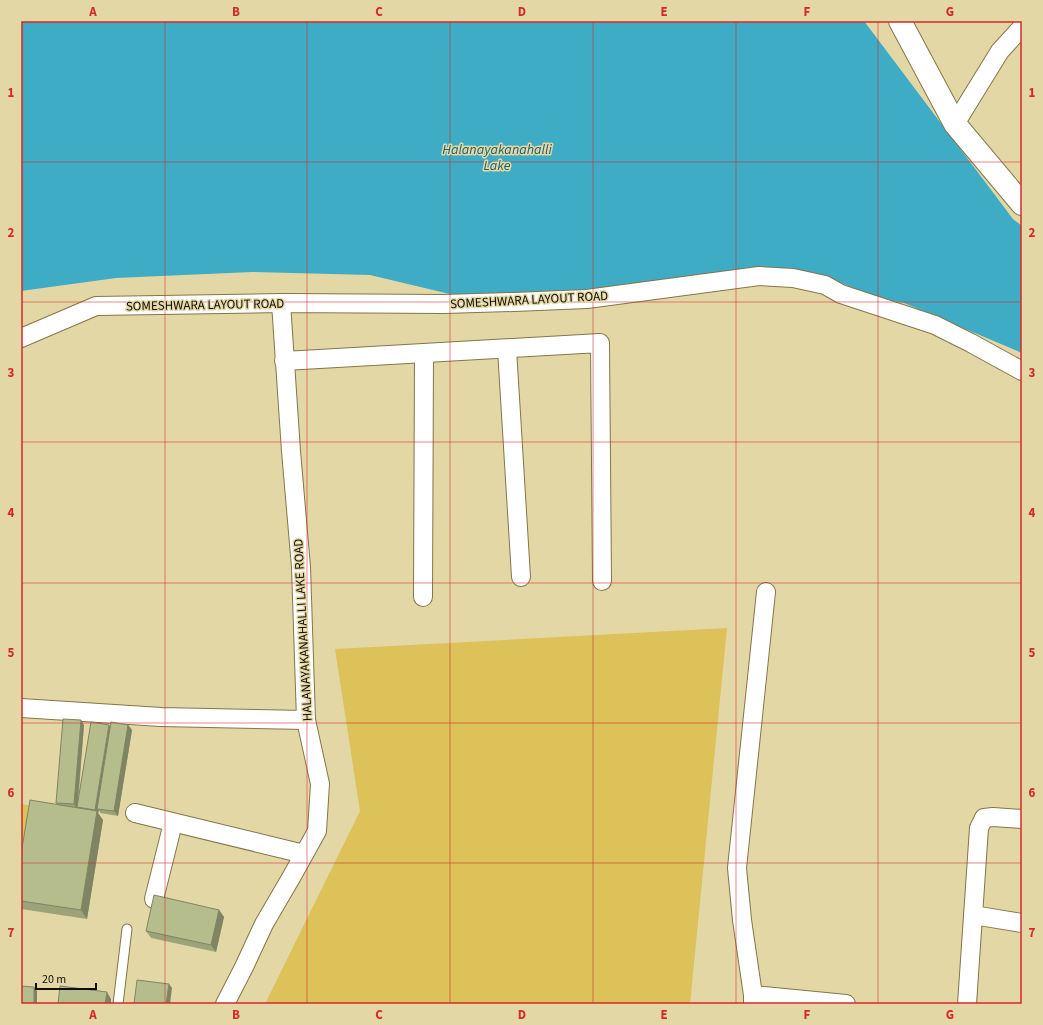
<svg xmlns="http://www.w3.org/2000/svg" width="1043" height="1025" viewBox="0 0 1043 1025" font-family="'Source Sans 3',sans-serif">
<rect width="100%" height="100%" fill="#e4d7a6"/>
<g fill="#ddc159">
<path d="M727,628L690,1004H265L360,811L335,649Z"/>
<path d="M21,804L34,806L21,909Z"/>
</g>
<path fill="#3eacc4" d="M21,21H864L1013,219L1022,226V353L904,303L877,298L825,276L632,286L542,294L454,295L370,275L252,272L116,278L21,291Z"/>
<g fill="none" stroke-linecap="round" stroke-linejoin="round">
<g stroke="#837649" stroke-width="11">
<path id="lane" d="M118,1004L127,929"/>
</g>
<g stroke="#837649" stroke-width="20">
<g id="street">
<path d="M955,124L1000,51L1022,27"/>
<path d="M21,338L96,306L281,303L444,304L514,302L587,299L759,276L793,278L825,285L841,294L935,325L971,343L1022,371"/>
<path d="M507,349L521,577"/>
<path d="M284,361L600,343L602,581"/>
<path d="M423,597L424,353"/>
<path d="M21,708L161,717L306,720"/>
<path d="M135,813L304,854"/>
<path d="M154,899L173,823"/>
<path d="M973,915L1022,923"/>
<path d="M753,995L742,920L737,868L766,592"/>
<path d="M225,1004L244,967L264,924L292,876L317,831L320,784L306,720L301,567L291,451L281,303"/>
<path d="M753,1004V995L846,1004"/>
<path d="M967,1004L979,828L984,818L993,817L1022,819"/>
</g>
</g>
<g stroke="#837649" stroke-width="24">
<path id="secondary" d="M900,21L955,124L1022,204"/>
</g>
<use href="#lane" stroke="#fff" stroke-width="9"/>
<use href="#street" stroke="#fff" stroke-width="18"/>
<use href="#secondary" stroke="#fff" stroke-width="22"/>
</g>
<g fill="#9da379">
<path d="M84,725L78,805L110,727L128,725L132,730L118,816L100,813L99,810L98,813L103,820L87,919L21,909V854L57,804L56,803Z"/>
<path d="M219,910L224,917L216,952L151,938L146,931Z"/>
</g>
<g fill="#7f8463">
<path d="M81,720L84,725L77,809L74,804Z"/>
<path d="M109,725L112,729L97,809L99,810L98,813L103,820L87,919L81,910L95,810Z"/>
<path d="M128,725L132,730L118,816L114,811Z"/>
<path d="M219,910L224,917L216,952L211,945Z"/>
<path d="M169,984L172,988L170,1004H166Z"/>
<path d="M34,987L37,991V1004H34Z"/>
<path d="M107,992L111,999V1004H105Z"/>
</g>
<g fill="#b6bd8d" stroke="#7f8463">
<path d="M63,719L81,720L74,804L56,803Z"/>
<path d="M91,722L109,725L95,810L77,807Z"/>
<path d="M111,722L128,725L114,811L97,809Z"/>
<path d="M30,800L97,811L81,910L21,901V854Z"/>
<path d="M154,895L219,910L211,945L146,931Z"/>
<path d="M137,980L169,984L166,1004H134Z"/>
<path d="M21,986L34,987V1004H21Z"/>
<path d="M60,986L107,992L105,1004H58Z"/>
</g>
<path fill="none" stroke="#d62828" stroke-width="1" stroke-opacity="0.55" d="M165,21V1004M307,21V1004M450,21V1004M593,21V1004M736,21V1004M878,21V1004M21,162H1022M21,302H1022M21,442H1022M21,583H1022M21,723H1022M21,863H1022"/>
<g text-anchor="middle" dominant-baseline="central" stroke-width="3" stroke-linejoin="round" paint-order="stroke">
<g font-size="13" fill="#120d00" stroke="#e4d7a6">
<text transform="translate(529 300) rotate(-3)">SOMESHWARA LAYOUT ROAD</text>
<text transform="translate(205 305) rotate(-1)">SOMESHWARA LAYOUT ROAD</text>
<text transform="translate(303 630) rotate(-93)">HALANAYAKANAHALLI LAKE ROAD</text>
</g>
<g font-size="14" font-style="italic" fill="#25606c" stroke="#e4d7a6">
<text x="497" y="150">Halanayakanahalli<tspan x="497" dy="16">Lake</tspan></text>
</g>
</g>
<rect width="1043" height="1025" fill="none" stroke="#e4d7a6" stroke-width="44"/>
<path d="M36 983v6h60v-6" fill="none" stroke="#120d00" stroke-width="2"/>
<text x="42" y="983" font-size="12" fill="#120d00" stroke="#e4d7a6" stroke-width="3" paint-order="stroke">20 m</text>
<rect x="22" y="22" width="999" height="981" fill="none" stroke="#d62828" stroke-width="1.5"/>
<g font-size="13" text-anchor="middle" font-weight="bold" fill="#d62828">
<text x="93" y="16">A</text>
<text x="236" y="16">B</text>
<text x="379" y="16">C</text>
<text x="522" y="16">D</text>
<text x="664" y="16">E</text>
<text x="807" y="16">F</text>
<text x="950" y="16">G</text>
<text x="11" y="97">1</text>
<text x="1032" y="97">1</text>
<text x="11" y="237">2</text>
<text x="1032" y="237">2</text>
<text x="11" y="377">3</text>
<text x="1032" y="377">3</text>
<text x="11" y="517">4</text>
<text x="1032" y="517">4</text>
<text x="11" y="657">5</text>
<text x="1032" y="657">5</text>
<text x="11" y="797">6</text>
<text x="1032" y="797">6</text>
<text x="11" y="937">7</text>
<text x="1032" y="937">7</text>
<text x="93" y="1019">A</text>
<text x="236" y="1019">B</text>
<text x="379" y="1019">C</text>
<text x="522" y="1019">D</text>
<text x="664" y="1019">E</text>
<text x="807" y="1019">F</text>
<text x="950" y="1019">G</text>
</g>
</svg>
